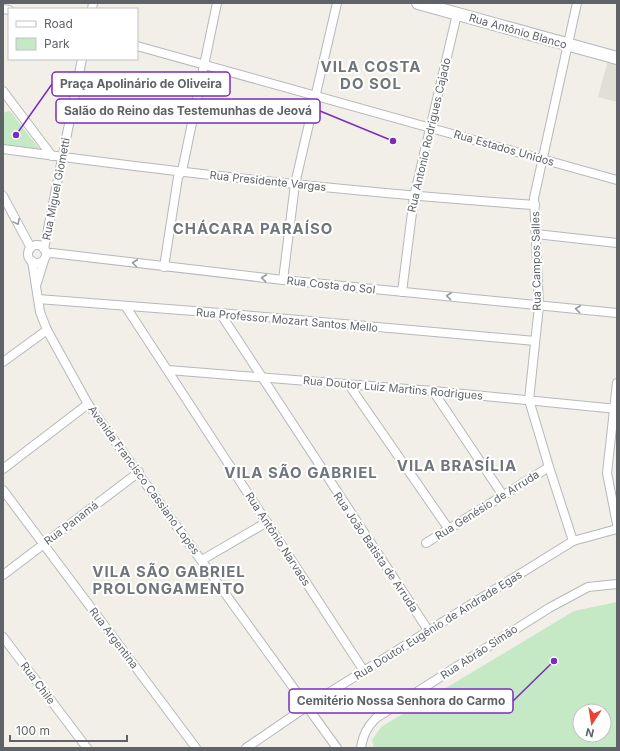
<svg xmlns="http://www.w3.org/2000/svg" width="620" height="751" viewBox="0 0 620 751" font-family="Inter,sans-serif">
<rect width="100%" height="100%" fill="#f1efe8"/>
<path fill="#e1ded6" d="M608,60L617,63V102L598,97Z"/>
<g fill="#c5e8c5" fill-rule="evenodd">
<path d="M10,111L40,150L3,146V115L5,112Z"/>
<path d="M617,602V748H374L372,740L381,727L574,611ZM580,711H604V735H580Z"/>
</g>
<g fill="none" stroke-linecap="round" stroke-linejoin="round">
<g stroke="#b5b8bc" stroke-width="10">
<g id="street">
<path d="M3,9L9,10"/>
<path d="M92,9L93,3"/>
<path d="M137,46L617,180"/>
<path d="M3,91L52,156"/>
<path d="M3,149C180,173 357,193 535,205"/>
<path d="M3,196L31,248"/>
<path d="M536,234L617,243"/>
<circle cx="37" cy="254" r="9"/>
<path d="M44,249L82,59"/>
<path d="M46,254L52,253L283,280L617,313"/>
<path d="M32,261L40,312L47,330L88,404L337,748"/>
<path d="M164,267L178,177L182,171L217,3"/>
<path d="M283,280L295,184L337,3"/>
<path d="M37,283L44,260"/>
<path d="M402,292L414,197L457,14"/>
<path d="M38,299L220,313L535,341"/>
<path d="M126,307L364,671"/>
<path d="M220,313L428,630"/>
<path d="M3,362L47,330"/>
<path d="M168,370L433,391L617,409"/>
<path d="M617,383L607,473L617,524"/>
<path d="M349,385L448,528"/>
<path d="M433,391L502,494"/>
<path d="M3,469L88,404"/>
<path d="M3,490L196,748"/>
<path d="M573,541L549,467L529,400L539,306L534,198L577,3"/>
<path d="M426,543L549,467"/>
<path d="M202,560L267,522"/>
<path d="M3,575L139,472"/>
<path d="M3,637L87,748"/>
<path d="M246,748L306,707L573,541L617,529"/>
<path d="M361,748C363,735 367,727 376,718L549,608L588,587L617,584"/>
</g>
</g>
<g stroke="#b6babf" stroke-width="14">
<path id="secondary" d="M418,3L617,58"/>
</g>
<use href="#street" stroke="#fff" stroke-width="8"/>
<use href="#secondary" stroke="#fff" stroke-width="12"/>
</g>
<defs><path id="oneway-chevron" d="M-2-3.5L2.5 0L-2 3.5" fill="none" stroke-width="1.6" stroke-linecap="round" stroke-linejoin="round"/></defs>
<g stroke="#979a9d">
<use href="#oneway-chevron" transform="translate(17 222) rotate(62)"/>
<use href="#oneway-chevron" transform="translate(135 263) rotate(-173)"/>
<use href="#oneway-chevron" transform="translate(264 278) rotate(-174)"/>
<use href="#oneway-chevron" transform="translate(449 296) rotate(-174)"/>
<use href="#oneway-chevron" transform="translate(578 309) rotate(-174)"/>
</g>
<g text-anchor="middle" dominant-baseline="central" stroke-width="4" stroke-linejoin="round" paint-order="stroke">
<g font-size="11" fill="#5f6368" stroke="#fff">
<text transform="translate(518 31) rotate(16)">Rua Antônio Blanco</text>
<text transform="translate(429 135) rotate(-77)">Rua Antonio Rodrigues Cajado</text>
<text transform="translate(504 148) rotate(16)">Rua Estados Unidos</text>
<text transform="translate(268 181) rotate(6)">Rua Presidente Vargas</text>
<text transform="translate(56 189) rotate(-79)">Rua Miguel Giometti</text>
<text transform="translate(536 261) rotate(-91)">Rua Campos Salles</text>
<text transform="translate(331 285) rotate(6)">Rua Costa do Sol</text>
<text transform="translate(287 320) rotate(5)">Rua Professor Mozart Santos Mello</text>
<text transform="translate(393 388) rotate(5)">Rua Doutor Luiz Martins Rodrigues</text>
<text transform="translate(144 480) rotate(54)">Avenida Francisco Cassiano Lopes</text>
<text transform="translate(487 505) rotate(-32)">Rua Genésio de Arruda</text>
<text transform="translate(71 523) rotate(-37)">Rua Panamá</text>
<text transform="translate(278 539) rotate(57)">Rua Antônio Narvaes</text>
<text transform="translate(376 552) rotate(56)">Rua João Batista de Arruda</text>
<text transform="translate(438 625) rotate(-32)">Rua Doutor Eugênio de Andrade Egas</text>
<text transform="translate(114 638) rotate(53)">Rua Argentina</text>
<text transform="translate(479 652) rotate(-33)">Rua Abrão Simão</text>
<text transform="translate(38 683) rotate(53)">Rua Chile</text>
</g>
<g font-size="15" font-weight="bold" letter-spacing="1" fill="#70757a" stroke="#fff">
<text x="371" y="66">VILA COSTA<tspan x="371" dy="17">DO SOL</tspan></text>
<text x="253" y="228">CHÁCARA PARAÍSO</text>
<text x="457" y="465">VILA BRASÍLIA</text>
<text x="301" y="472">VILA SÃO GABRIEL</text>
<text x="169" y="571">VILA SÃO GABRIEL<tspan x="169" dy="17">PROLONGAMENTO</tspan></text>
</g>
</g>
<path fill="none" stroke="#7b2cbf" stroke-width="1.5" d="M16 135L52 84M393 141L320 111M554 661L513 701"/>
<g fill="#7b2cbf" stroke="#fff" stroke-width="1.5">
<circle cx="16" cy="135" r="4"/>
<circle cx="393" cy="141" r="4"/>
<circle cx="554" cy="661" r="4"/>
</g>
<g fill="#fff" stroke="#7b2cbf" stroke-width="1.5">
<rect x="52" y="72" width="178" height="24" rx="4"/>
<rect x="56" y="99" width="264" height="24" rx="4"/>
<rect x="289" y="689" width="224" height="24" rx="4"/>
</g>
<g font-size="12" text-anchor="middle" font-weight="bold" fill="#5f6368">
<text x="141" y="88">Praça Apolinário de Oliveira</text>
<text x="188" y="115">Salão do Reino das Testemunhas de Jeová</text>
<text x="401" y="705">Cemitério Nossa Senhora do Carmo</text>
</g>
<rect width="620" height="751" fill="none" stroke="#5f6368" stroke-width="8"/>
<rect x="8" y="8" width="130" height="52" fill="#ffffff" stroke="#bfc1c3"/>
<rect x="16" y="21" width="20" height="6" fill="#ffffff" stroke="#bfc1c3"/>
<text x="44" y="28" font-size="12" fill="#5f6368">Road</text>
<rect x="16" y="38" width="20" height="12" fill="#c5e8c5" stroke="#bfc1c3"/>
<text x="44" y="48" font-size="12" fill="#5f6368">Park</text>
<g transform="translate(592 723) rotate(192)"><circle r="19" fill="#ffffff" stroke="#bfc1c3"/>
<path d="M0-3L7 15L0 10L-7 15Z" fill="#ea4335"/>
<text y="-6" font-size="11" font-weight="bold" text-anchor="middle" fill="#5f6368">N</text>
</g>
<path d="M10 735v6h117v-6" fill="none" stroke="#5f6368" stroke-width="2"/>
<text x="16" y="735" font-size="12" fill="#5f6368" stroke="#ffffff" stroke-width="3" paint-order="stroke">100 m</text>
</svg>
